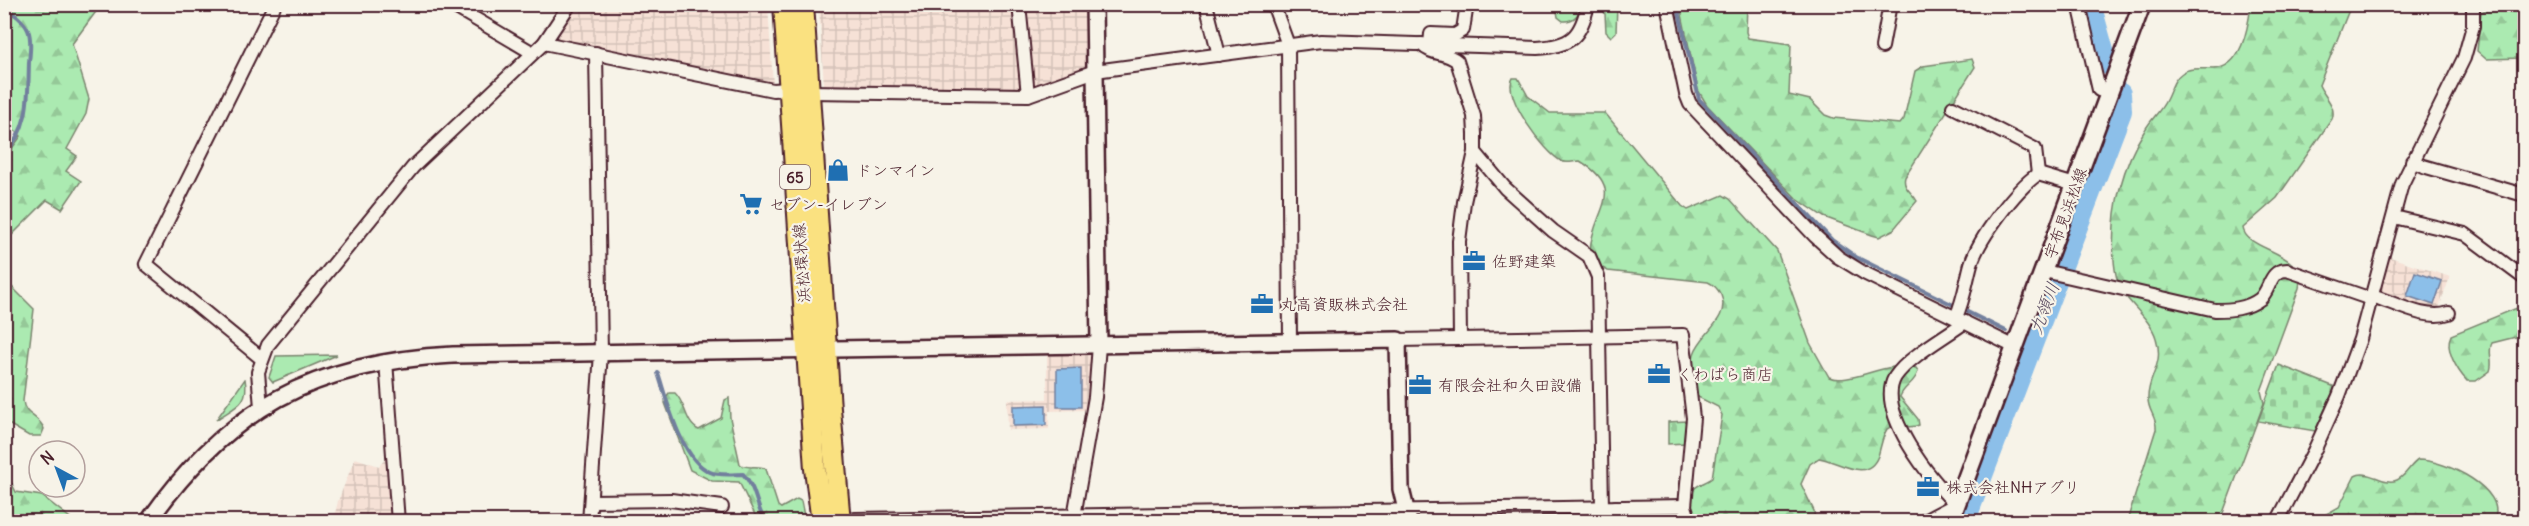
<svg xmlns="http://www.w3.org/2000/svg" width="2529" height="526" viewBox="0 0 2529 526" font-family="Delius,'Klee One',sans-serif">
<defs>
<pattern id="industrial-grid" width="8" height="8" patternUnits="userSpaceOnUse" patternTransform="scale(1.5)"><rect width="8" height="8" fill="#f6e1d6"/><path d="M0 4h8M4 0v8" fill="none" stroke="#d4c1b8"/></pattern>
<pattern id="forest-firs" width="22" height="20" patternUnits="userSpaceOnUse" patternTransform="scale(1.5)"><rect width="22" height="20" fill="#abeab1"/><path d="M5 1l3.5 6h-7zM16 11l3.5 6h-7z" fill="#95c898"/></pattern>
<pattern id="cemetery-stones" width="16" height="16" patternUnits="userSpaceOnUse" patternTransform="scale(1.5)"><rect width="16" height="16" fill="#abeab1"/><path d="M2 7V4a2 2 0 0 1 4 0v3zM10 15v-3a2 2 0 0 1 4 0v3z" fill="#95c898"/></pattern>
</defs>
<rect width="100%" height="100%" fill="#f7f3e8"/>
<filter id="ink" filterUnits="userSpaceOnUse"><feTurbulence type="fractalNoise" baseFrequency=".0167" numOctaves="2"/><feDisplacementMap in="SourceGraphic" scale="12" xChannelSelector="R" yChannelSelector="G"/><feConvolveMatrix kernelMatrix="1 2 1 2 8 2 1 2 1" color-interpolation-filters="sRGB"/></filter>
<g filter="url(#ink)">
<g fill="url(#industrial-grid)">
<path d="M576,5H768L773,85L556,40L554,37Z"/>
<path d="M819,5H1015L1023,84L1018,91L824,86Z"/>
<path d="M1086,8L1087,66L1084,70L1031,89L1024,10Z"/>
<path d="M2390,257L2450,277L2437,313L2380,293Z"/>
<path d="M1088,353L1092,358L1087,410L1049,411V429L1008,430L1007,400L1047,399V354Z"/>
<path d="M389,455L394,521L333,522L338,501L355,458L379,466Z"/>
</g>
<g fill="#abeab1" stroke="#7a846e" stroke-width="1.5">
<path d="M337,355L273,382L269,377L276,356Z"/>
<path d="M245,379C250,404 234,407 216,420Z"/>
</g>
<g fill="url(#forest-firs)" stroke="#7a846e" stroke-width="1.5">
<path d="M5,4L101,5L72,44L89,99L86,114L67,149L77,156L66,171L81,181L62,209L47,200L5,242V158L21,136L16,131H5Z"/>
<path d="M1556,5H1582C1579,15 1574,22 1563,21L1558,17Z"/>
<path d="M1601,5H1617L1616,32L1611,37L1606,32L1605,14Z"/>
<path d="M1680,5H1747L1746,32L1748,38L1791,44L1789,95L1810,100L1825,115L1833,118L1900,124L1904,119L1915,71L1923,66L1972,59L1975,67L1905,177C1902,188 1912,192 1917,201L1893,230L1879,237L1872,235L1824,217L1797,199L1707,105L1698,90Z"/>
<path d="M2251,5H2351L2319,85C2324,97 2337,106 2332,119L2277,198L2243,228C2246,252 2307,250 2299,288L2261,391L2264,403L2220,521H2127L2156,429C2157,417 2148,411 2148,399C2147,376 2165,366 2156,338C2151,321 2134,308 2124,294C2108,274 2113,212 2120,188C2125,169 2134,147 2145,130C2151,119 2161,111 2166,100C2171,91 2173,79 2182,73C2190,67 2203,69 2213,69C2242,68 2248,28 2251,5Z"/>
<path d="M2499,5H2524V58L2486,59L2477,51L2481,12Z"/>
<path d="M1513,78H1518L1528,96L1550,113H1605L1682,206L1688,210L1723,195L1730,199L1777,251L1810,343L1829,377C1849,386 1889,359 1916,368L1918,371C1916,383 1903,386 1900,397L1918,419L1919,425C1909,430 1898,422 1887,429C1882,437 1881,447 1878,456C1867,484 1839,461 1819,458L1810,464L1801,484L1814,511L1815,521H1698C1694,513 1686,497 1695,488C1699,484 1707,482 1712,478L1722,415L1718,407L1698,397C1694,386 1690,365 1694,354C1700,334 1731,319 1721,295C1718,289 1715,285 1708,282L1608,271L1599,266L1590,249C1594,209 1628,190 1580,161C1574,161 1566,164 1561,161C1545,153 1501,95 1513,78Z"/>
<path d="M4,279L34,309L23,401C24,416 40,416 44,429L41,436H29L5,422Z"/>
<path d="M2524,305V335L2492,343C2487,352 2494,361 2490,371L2476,381H2467C2457,370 2444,349 2451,335Z"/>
<path d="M669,393H675C686,403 685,424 699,430L721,418L725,400L729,398L730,418L740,464C747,470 757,464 766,469L778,506L781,508L797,499L801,501L805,521H758L739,482L712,481L690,470L665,403L666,397Z"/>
<path d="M2418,460C2445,460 2508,489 2494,521C2479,522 2464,522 2450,522C2428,520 2423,507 2400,521H2314L2339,507L2355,476C2368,468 2383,486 2397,480C2406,476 2410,465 2418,460Z"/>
<path d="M4,468L16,492L42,496L74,521H5Z"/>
<path d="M1254,518H1301L1304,521L1246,522Z"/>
</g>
<g fill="url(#cemetery-stones)" stroke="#7a846e" stroke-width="1.5">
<path d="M2279,365L2335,387L2315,431L2258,421Z"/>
<path d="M1687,421L1686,443L1668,444V422Z"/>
</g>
<g fill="#8cbfe9" stroke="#727f9d" stroke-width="1.5">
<path d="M2415,272L2442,281L2434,305L2407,296Z"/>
<path d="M1081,368V407H1057V369Z"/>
<path d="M1046,405V425L1013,426V406Z"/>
</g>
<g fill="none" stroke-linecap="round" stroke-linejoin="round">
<g stroke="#727f9d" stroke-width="4">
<path d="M1677,4L1699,99L1833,241L1856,257L2006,331"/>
<path d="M4,8C13,12 24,21 28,30C32,39 30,53 29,62C28,96 30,129 4,154"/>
<path d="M2030,339L2032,340"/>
<path d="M658,373C667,400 681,460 710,472C719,476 734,474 743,474C756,487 756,506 765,522"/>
</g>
<g stroke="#8cbfe9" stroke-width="24">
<path d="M2089,4L2105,62"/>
<path d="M1963,522L2120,111L2119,94"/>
</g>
<g stroke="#4a1f2b" stroke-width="16">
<g id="minor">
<path d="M450,4L533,53"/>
<path d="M1019,4L1028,95"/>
<path d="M1206,4L1219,55"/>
<path d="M1273,4L1288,45L1290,342"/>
<path d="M1667,4L1686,94L1690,104L1815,236L1838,257L1864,273L2015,347"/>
<path d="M2079,4L2099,90L2109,93"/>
<path d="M544,43L773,90L789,89"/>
<path d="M1421,44C1433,56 1445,51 1457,61L1474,116L1475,134V152L1464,202L1459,241L1460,339"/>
<path d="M1430,44L1431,34L1455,35L1463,30L1467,4"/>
<path d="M1882,47L1890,4"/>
<path d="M809,92L1028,95L1095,71L1321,41L1537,48C1571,46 1581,37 1588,4"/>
<path d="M1953,107L2035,149L2038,174"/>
<path d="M1475,152L1505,188L1553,231L1589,256L1598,277L1602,507"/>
<path d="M2412,161L2423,166L2524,195"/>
<path d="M2394,217L2465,234L2524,278"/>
<path d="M2044,271L2215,310C2230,310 2247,309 2260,299C2271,289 2269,270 2287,270L2371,299"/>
<path d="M2372,296C2395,303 2426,321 2449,313"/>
<path d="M1956,317C1964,300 1966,282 1971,264C1979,238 2016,189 2038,174L2075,185"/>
<path d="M1398,340L1683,335L1693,418L1685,506L1690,522"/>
<path d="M261,358L146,264L275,4"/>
<path d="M386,361L398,522"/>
<path d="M261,407L258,372L268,345L413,167L544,43L570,4"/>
<path d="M591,501L671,500L722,507"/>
<path d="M1616,507V522"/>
<path d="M840,521L856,519L1685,506"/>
<path d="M589,522L601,353L596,53"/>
<path d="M1073,522L1095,397L1099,345"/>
<path d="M1922,522L1956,504C1932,482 1875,411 1895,377C1908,357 1945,337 1965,322"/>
<path d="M2277,522L2314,451L2339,396L2360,339L2402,184L2464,58L2473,26V4"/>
</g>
</g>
<g stroke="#4a1f2b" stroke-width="20">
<g id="tertiary">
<path d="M1094,4L1099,345"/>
<path d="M148,522C228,408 314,362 453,355L1398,340L1401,489L1409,522"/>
</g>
</g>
<g stroke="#4a1f2b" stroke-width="21">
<path id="secondary" d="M1950,522L2142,4"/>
</g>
<g stroke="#4a1f2b" stroke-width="24">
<g id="primary">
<path d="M784,4L815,469L822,522"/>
<path d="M803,4L830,409L840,522"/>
</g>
</g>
<use href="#minor" stroke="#f7f3e8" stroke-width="12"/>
<use href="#tertiary" stroke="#f7f3e8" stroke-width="15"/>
<use href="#secondary" stroke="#f7f3e8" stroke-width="16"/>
<use href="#primary" stroke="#fae180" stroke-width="20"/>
</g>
</g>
<defs>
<g id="shop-bare" transform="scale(1.8)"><path d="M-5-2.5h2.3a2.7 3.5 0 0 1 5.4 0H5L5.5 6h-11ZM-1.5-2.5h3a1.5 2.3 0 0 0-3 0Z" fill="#1f6fb2" stroke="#f7f3e8" stroke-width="2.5" paint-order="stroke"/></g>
<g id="supermarket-bare" transform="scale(1.8)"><path d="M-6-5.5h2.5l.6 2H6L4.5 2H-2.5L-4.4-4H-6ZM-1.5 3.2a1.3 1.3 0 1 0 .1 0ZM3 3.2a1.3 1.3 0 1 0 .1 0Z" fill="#1f6fb2" stroke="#f7f3e8" stroke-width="2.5" paint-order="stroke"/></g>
<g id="office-bare" transform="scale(1.8)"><path d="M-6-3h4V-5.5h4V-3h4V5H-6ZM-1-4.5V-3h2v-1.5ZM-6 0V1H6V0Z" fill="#1f6fb2" stroke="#f7f3e8" stroke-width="2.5" paint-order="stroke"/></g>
</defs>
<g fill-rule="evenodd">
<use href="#shop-bare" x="838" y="170"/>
<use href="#supermarket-bare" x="751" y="204"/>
<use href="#office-bare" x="1474" y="261"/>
<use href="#office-bare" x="1262" y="304"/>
<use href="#office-bare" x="1659" y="374"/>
<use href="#office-bare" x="1420" y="385"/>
<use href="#office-bare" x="1928" y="487"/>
</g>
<g text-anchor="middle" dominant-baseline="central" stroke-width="4.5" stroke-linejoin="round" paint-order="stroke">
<rect fill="#f7f3e8" stroke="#7e5f64" stroke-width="1.5" x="780" y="165" width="30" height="24" rx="4.5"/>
<g font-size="15" font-weight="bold" fill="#4a1f2b">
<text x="795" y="177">65</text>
</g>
<g font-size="16" fill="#4a1f2b" stroke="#f7f3e8" text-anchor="start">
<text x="856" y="170">ドンマイン</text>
<text x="769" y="204">セブン-イレブン</text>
<text x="1492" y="261">佐野建築</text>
<text x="1280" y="304">丸高資販株式会社</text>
<text x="1677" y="374">くわばら商店</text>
<text x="1438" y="385">有限会社和久田設備</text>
<text x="1946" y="487">株式会社NHアグリ</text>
</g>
<g font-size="16" fill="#4a1f2b" stroke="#f7f3e8">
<text transform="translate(2065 213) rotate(-70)">宇布見浜松線</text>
<text transform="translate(801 263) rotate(-94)">浜松環状線</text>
</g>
<g font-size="18" font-style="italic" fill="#5e4f64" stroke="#f7f3e8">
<text transform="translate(2044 308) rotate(-69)">九領川</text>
</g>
</g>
<rect width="2529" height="526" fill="none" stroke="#f7f3e8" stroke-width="24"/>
<rect x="12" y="12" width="2505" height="502" fill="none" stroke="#4a1f2b" stroke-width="2" filter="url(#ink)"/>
<g transform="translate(57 469) rotate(319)"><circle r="28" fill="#f7f3e8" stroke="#b29e9c" stroke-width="1.5"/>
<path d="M0-4.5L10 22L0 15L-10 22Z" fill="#1f6fb2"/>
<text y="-9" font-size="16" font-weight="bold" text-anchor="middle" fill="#4a1f2b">N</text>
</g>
</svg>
